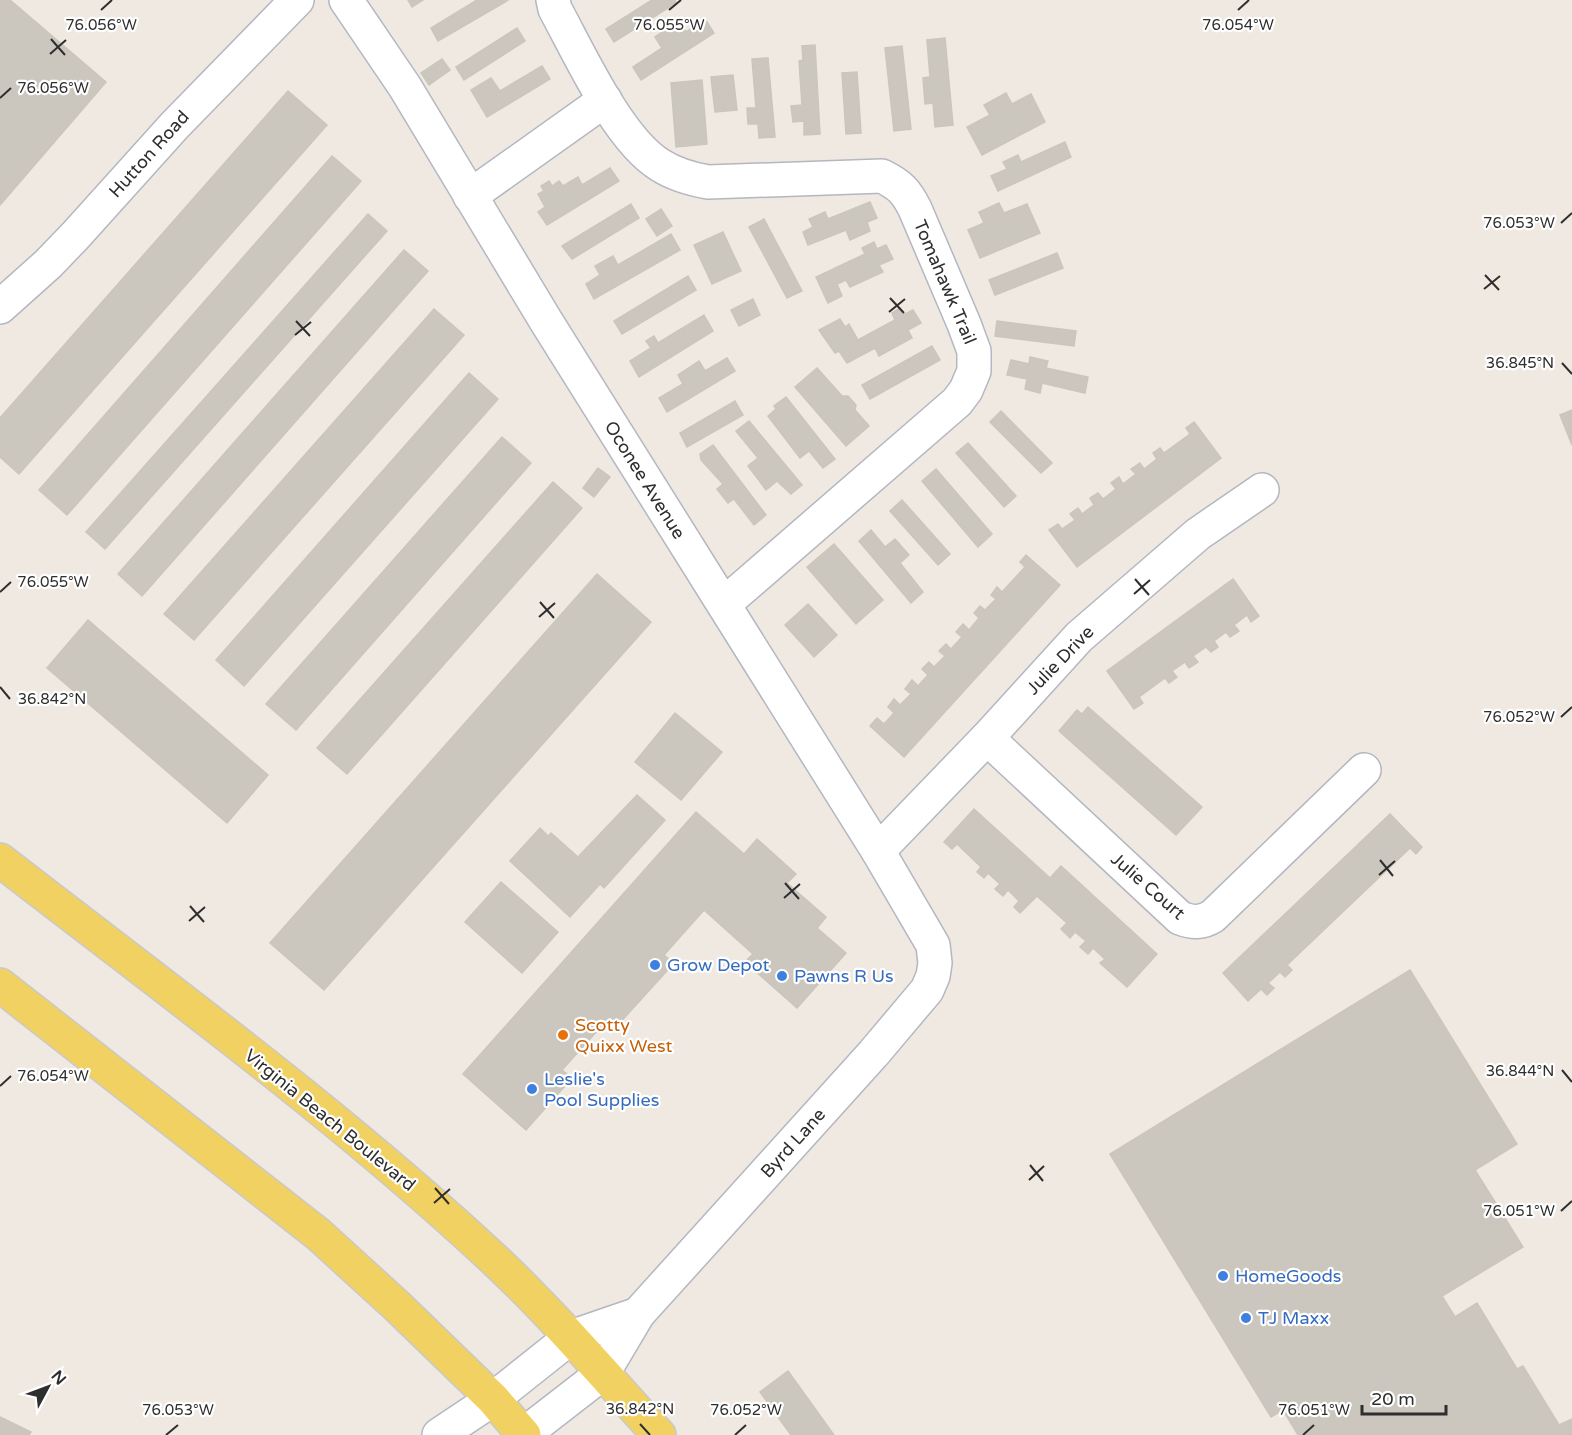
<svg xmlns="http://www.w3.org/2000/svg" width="1572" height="1435" viewBox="0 0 1572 1435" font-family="'Varela Round',sans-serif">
<rect width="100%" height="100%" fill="#efe9e1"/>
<g fill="#cbc7bf" stroke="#cbc5ba" stroke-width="1.5">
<path d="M0,0H10L106,82L0,205Z"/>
<path d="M408,0H423L412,7Z"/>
<path d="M477,0L507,1L438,41L431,28Z"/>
<path d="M652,0H675L676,3L614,42L606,29Z"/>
<path d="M705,19L714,33L641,80L633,67L662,48L655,37L672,25L674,28L681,24L686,32Z"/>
<path d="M517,28L525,41L464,80L456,67Z"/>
<path d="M945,38L953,125L935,127L933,103L925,104L923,78L930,77L927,40Z"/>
<path d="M815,45L820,134L804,135V121L793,122L791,106L802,105L799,61L803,60L802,46Z"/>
<path d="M902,46L911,129L894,131L885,48Z"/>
<path d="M768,58L775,137L759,138L758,124H748L747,108H756L752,59Z"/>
<path d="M442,59L450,70L429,85L421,73Z"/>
<path d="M542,66L550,79L487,117L471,90L491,78L500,91Z"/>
<path d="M857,72L861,133L846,134L842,73Z"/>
<path d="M733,75L737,110L715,112L711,77Z"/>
<path d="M702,80L707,144L676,147L671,83Z"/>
<path d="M288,91L327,125L19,474L0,457V418Z"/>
<path d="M1006,93L1012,104L1031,94L1045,122L982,155L967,127L990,115L984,105Z"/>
<path d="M1065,142L1071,157L998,191L991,176L1007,169L1003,162L1018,155L1021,162Z"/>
<path d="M332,156L361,181L67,515L39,490Z"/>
<path d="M610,168L619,181L547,225L538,212L545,207L538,194L544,191L541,186L549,181L552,186L559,181L563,186L578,177L582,185Z"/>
<path d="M870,202L877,218L867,222L870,231L850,240L846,230L808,245L803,232L813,227L809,219L825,212L828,219Z"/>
<path d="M999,203L1004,213L1027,204L1040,233L980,258L968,230L984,223L979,212Z"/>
<path d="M631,204L639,218L572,259L562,246Z"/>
<path d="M661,209L672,226L657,236L646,219Z"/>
<path d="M368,214L387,231L105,549L86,532Z"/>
<path d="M764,219L802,291L787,298L749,227Z"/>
<path d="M723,232L741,271L712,284L694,245Z"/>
<path d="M671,234L680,250L594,299L586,284L600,275L595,266L613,256L618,265Z"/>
<path d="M874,242L877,249L886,245L893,259L879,265L883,272L850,287L846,280L837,284L842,296L828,303L816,277L865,254L862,248Z"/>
<path d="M404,250L428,271L142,596L118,574Z"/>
<path d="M1057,253L1063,268L995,295L989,280Z"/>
<path d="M688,276L696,290L622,334L614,321Z"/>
<path d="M753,299L760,315L739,326L731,310Z"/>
<path d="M900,308L903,315L913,310L921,323L908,330L912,338L879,356L875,348L847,363L839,351L835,353L819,330L840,319L845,327L849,324L858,340L895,320L892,313Z"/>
<path d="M434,309L464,335L194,640L164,614Z"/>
<path d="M704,315L713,331L639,377L630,361L651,348L646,341L654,336L658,343Z"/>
<path d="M997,321L1076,331L1074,346L995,336Z"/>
<path d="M932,346L940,360L870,399L862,385Z"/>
<path d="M1030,357L1048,361L1046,368L1088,377L1085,393L1042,383L1040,393L1025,389L1027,379L1007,375L1011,360L1029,364Z"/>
<path d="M727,358L735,371L667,412L659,398L683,384L678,375L699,361L705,371Z"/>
<path d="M817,368L842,396H848L856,405L855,410L869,426L846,446L795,387Z"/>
<path d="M469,373L498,399L244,686L216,660Z"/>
<path d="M786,397L835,459L823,468L809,451L800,458L768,416L776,409L774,406Z"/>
<path d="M735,401L743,415L687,447L680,433Z"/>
<path d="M1572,410V445L1560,415Z"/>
<path d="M1001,411L1052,463L1041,473L990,422Z"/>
<path d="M749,421L802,485L791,494L777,481L766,490L748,466L758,458L736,431Z"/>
<path d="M1194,422L1221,458L1077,567L1049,530L1058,524L1062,529L1075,520L1070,514L1078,508L1082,514L1094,505L1090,498L1098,493L1103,499L1116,489L1111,483L1119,477L1123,484L1136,474L1131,469L1140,463L1144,469L1157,459L1153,453L1160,448L1164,453L1190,434L1186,428Z"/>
<path d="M502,437L531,463L296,730L266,704Z"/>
<path d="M968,443L1016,496L1004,507L956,453Z"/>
<path d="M713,445L766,515L754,525L734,499L728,503L717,489L723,484L701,460L700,454Z"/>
<path d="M598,468L610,477L594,497L583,488Z"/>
<path d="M936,469L992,534L978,547L922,481Z"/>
<path d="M553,482L582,508L347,774L317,748Z"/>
<path d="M902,500L950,554L938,565L890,511Z"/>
<path d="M871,530L885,547L895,539L909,555L900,563L923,592L911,603L859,541Z"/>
<path d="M834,544L883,600L856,624L807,567Z"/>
<path d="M1026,555L1060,585L904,757L870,726L877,718L884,724L894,713L888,707L894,699L900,705L911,694L905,689L912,680L918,686L928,675L922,669L929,662L934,667L945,656L939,651L946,644L951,649L962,637L956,632L963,624L969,630L979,618L974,613L980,606L985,610L996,599L991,595L997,587L1002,592L1025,567L1020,562Z"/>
<path d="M597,574L651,622L324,990L270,943Z"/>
<path d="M1233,579L1259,616L1251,622L1247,615L1234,625L1239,631L1230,637L1226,632L1214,641L1218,647L1211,652L1206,647L1193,656L1198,662L1189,668L1185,662L1172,671L1177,677L1169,683L1165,678L1139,697L1143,703L1134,709L1107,671Z"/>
<path d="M808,604L837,635L814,657L785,625Z"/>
<path d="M88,620L268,775L227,823L47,668Z"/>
<path d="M1088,707L1202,807L1176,835L1059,731L1077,710L1082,714Z"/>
<path d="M675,713L722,752L681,800L635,762Z"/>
<path d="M637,795L665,820L604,888L600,884L570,917L510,861L540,828L548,836L551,833L578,857Z"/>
<path d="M974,809L1050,878L1061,866L1157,954L1127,987L1100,963L1105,959L1093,948L1088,954L1080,947L1086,941L1075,932L1070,938L1061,929L1067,923L1037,896L1020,913L1014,907L1019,901L1008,890L1003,896L995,889L1000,884L988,873L984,878L977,872L981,867L957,844L952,849L944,842Z"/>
<path d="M696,812L744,854L757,839L796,874L787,883L826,917L817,928L846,953L797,1008L745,962L753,954L704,910L664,955L674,963L616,1027L607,1020L562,1070L572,1078L526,1130L463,1074Z"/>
<path d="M1390,814L1422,847L1416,854L1410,848L1287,965L1292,970L1285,977L1280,972L1268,983L1274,988L1267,995L1261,989L1248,1001L1223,973Z"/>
<path d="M501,882L558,932L522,973L465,922Z"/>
<path d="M1410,970L1517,1144L1475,1170L1523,1247L1442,1296L1455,1317L1477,1303L1517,1369L1523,1366L1559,1425L1572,1419V1435H1298L1283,1410L1271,1417L1110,1154Z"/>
<path d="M788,1371L834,1435H791L760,1392Z"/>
<path d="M0,1417L31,1432L29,1435H0Z"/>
</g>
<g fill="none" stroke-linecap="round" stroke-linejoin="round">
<g stroke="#b4b7c1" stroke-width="36">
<g id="street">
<path d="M346,0L405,87L546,321L878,851L933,945L935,963L933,976L927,990L873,1054L638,1314L603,1373L523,1435"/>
<path d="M553,0L555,9C579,53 618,139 660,165C674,174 691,179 708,182L882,176C900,185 906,191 915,209L964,324L974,351V371L966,390L957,402L724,604"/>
<path d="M470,196L605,100"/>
<path d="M0,307L48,264L75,236L175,125L297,0"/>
<path d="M987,738L1180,918C1193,923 1202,923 1213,916L1364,770"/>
<path d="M878,851L987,738L1079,637L1198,534L1262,490"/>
<path d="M439,1435L493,1399L571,1337L638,1314"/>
</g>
</g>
<g stroke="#c9c9c9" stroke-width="36">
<g id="primary">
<path d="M0,860C169,991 342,1117 498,1263C555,1317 606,1377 659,1435"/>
<path d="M0,985L318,1234L397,1306L493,1399L524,1435"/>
</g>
</g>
<use href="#street" stroke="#fff" stroke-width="33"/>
<use href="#primary" stroke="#f2d163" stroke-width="33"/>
</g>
<path fill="none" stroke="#2e2e2e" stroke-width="2" d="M101,10L112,0M669,10L681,0M1238,10L1249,0M51,39L65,55M50,54L66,40M0,98L11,88M1561,223L1572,213M1485,275L1499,290M1484,289L1500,276M890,298L904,313M889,312L905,299M296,321L310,336M295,335L311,322M1562,363L1572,374M1135,579L1149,595M0,592L11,582M1134,594L1150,580M540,602L554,618M539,617L555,603M0,687L10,699M1561,717L1572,707M1380,860L1393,876M1379,875L1395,861M785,883L799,899M784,898L800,884M190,906L204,922M189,921L205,907M1562,1070L1572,1082M0,1086L11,1076M1030,1165L1043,1181M1029,1180L1044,1166M435,1188L449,1204M434,1203L450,1189M1561,1211L1572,1201M640,1424L650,1435M166,1435L178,1425M735,1435L746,1425M1303,1435L1314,1425"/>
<g fill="#3f7fe0" stroke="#fff" stroke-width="2">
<circle cx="655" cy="965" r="6"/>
<circle cx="782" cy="976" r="6"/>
<circle cx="532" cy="1089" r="6"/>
<circle cx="1223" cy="1276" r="6"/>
<circle cx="1246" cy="1318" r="6"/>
</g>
<circle fill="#e8710a" stroke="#fff" stroke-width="2" cx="563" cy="1035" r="6"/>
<g text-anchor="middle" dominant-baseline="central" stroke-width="4.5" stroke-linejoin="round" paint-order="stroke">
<g font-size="18" fill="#2e2e2e" stroke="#fff">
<text transform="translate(149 154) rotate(-48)">Hutton Road</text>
<text transform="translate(945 282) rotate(67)">Tomahawk Trail</text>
<text transform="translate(645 480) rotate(58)">Oconee Avenue</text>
<text transform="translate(1060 660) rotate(-46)">Julie Drive</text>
<text transform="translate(1148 886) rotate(41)">Julie Court</text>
<text transform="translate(330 1120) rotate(39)">Virginia Beach Boulevard</text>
<text transform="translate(793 1143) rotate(-48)">Byrd Lane</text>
</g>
<g font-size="18" fill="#366cbe" stroke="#fff" text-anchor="start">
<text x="667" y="965">Grow Depot</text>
<text x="794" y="976">Pawns R Us</text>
<text x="544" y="1079">Leslie's<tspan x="544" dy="21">Pool Supplies</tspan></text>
<text x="1235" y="1276">HomeGoods</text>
<text x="1258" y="1318">TJ Maxx</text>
</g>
<g font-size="18" fill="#c56008" stroke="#fff" text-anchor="start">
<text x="575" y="1025">Scotty<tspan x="575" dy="21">Quixx West</tspan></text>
</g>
</g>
<g font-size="15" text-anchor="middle" fill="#2e2e2e" stroke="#fff" stroke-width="4.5" stroke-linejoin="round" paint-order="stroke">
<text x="101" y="30">76.056°W</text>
<text x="669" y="30">76.055°W</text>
<text x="1238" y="30">76.054°W</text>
<text x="53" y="93">76.056°W</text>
<text x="1519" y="228">76.053°W</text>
<text x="1520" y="368">36.845°N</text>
<text x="53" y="587">76.055°W</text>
<text x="52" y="704">36.842°N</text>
<text x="1519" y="722">76.052°W</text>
<text x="1520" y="1076">36.844°N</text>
<text x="53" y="1081">76.054°W</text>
<text x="1519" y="1216">76.051°W</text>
<text x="640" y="1414">36.842°N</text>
<text x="178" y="1415">76.053°W</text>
<text x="746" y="1415">76.052°W</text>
<text x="1314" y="1415">76.051°W</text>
</g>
<g transform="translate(48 1387) rotate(49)" stroke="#ffffff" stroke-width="4.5" paint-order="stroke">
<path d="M0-4.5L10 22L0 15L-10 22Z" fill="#2e2e2e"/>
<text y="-9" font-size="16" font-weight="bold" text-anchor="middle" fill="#2e2e2e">N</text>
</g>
<path d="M1362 1405v9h84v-9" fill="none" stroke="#2e2e2e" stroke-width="3"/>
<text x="1371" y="1405" font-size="18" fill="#2e2e2e" stroke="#ffffff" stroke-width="4.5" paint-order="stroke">20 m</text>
</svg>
